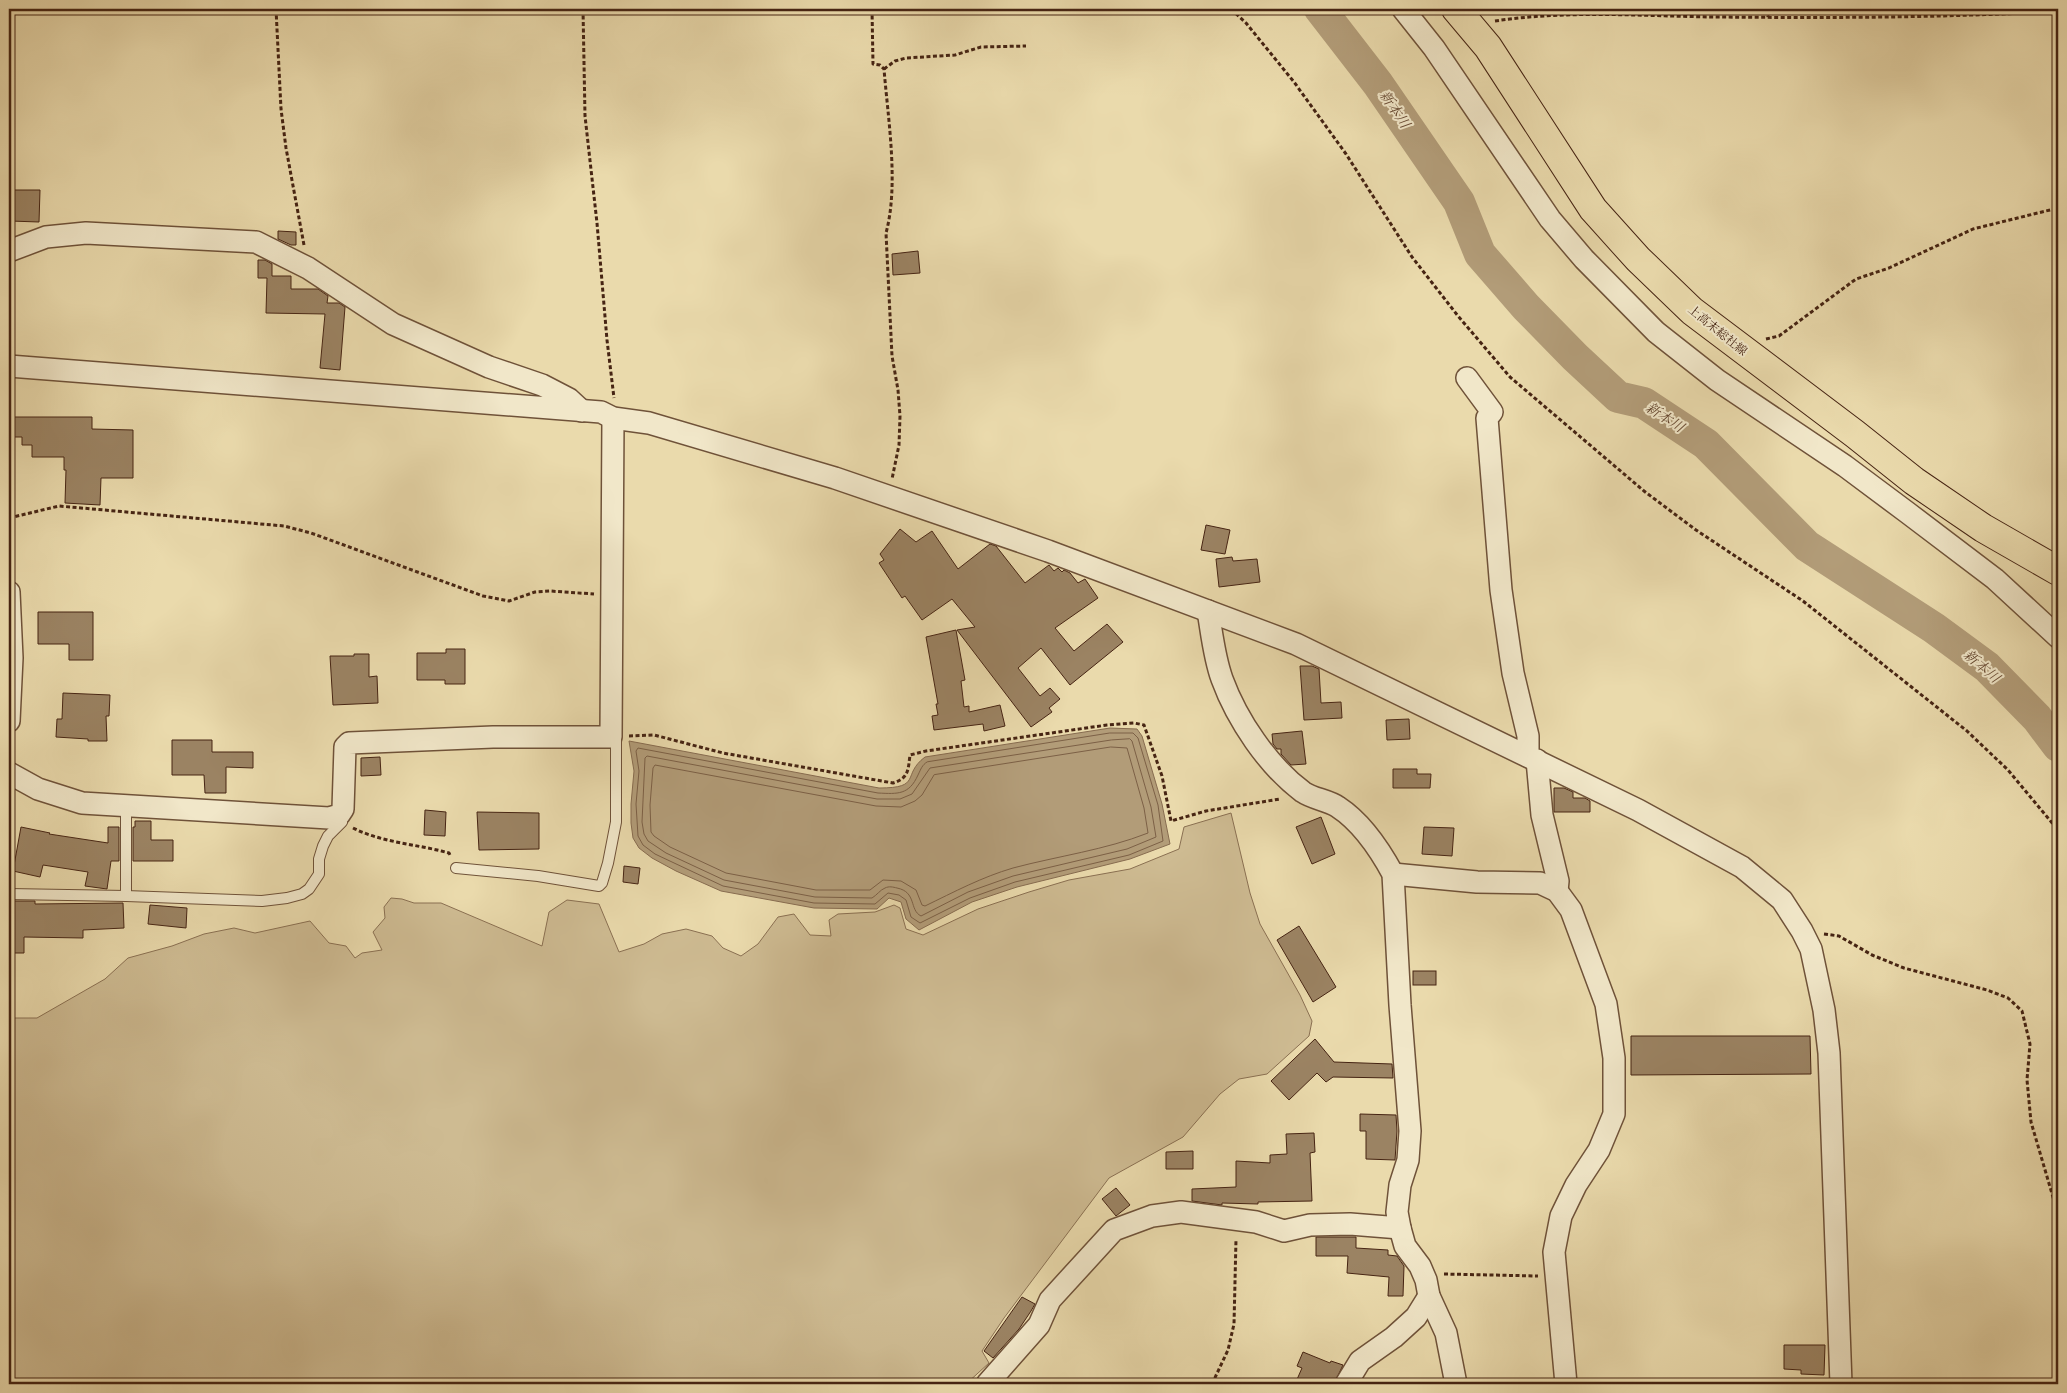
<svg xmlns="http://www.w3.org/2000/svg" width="2067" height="1393" viewBox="0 0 2067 1393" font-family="'Libre Caslon Text','Noto Serif JP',serif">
<rect width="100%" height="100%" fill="#eadaac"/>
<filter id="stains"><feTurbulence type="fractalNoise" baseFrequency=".004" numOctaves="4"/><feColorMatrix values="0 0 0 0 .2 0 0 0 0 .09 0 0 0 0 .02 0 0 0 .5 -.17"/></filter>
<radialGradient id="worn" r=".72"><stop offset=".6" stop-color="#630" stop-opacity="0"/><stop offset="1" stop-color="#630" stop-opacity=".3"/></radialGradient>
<path fill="#cebb92" stroke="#8a7052" d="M1231,813L1250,893L1260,924L1300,995L1312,1021L1309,1036L1267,1074L1239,1079L1220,1094L1183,1137L1109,1178L1004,1318L982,1351L989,1363L966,1384H9V1018H37L105,979L128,958L172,946L204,934L234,928L255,933L310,921L329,943L346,946L355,958L362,953L382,950L373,932L385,918L384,907L391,898L402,899L414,903H441L542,946L549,912L567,900L599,904L619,952L644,944L662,934L686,929L712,936L723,948L741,956L758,944L778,917L794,914L810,935L831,936L829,920L838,914L875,912L894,905L900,908L906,929L923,935L978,909L1029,892L1069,880L1130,869L1179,849L1184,827Z"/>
<path fill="#b29c78" stroke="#876c50" d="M1110,728L1137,729L1142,736L1162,804L1170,844L1130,859L1017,887L972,902L919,930L906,919L901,902L889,898L877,909L814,908L721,891L676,871L652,858L639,848L633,838L631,823V804L634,771L629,741L879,788C923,788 901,775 925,757Z"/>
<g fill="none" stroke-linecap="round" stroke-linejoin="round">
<g stroke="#7c6046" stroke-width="1">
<path d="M1110,733H1133L1138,738L1158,805L1163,841L1129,855L1015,882L970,898L920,923L911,917L906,900L899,895L888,893L875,904L814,903L723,886L655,854L643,845L638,836L636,804L639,771L636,751L638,748L878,793C898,794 909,795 918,775C921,769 922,765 927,762Z"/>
<path d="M1130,739L1132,741L1151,807L1156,837L1127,849L1013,876L968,892L921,916C909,910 917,892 897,888C893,887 889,886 885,888C880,890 877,895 872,898L815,897L724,880L666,853L648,841L644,834L642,822L645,758L647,756L877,799H900L912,794L930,768L1111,740Z"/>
<path d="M1111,747L1127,748L1144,808L1148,833C1105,850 1058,856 1013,868C982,877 954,892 925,906L922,905L916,890L901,881L883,880L870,890H816L726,873L670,847L654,836L651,832L650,805L653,768L655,765L876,806L901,807L915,801L922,795L934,775Z"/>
</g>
<path stroke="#b29c78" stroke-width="32" d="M1320,9L1378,84L1459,202L1480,254L1526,307L1575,357L1618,397L1644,403L1706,444L1807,546L1934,628L1987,667L2037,718L2058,746"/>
</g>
<g fill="#9b8363" stroke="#462413">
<path d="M11,190H40L39,222L10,221Z"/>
<path d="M278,231L296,232V245H291L278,239Z"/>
<path d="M918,251L920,273L893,275L892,254Z"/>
<path d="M258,260H265L272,264V276H291V289H318L328,296L327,303H339L345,307L340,370L320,368L325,314L266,313L267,278H258Z"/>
<path d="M11,417H92V429L133,430V478H101L100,505L65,503L66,470H64V457H32V445H22V437H11Z"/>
<path d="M1206,525L1230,530L1225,554L1201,550Z"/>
<path d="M900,529L916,542L932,531L958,569L990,544L996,546L1025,583L1049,565L1054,571L1058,568L1062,572L1064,570L1070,573L1078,583L1085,579L1098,598L1055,628L1074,651L1107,624L1123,642L1070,685L1041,648L1018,668L1040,696L1050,688L1060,699L1049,708L1052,712L1031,727L957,630L975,627L952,599L922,620L905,596L902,598L879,563L884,560L880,554Z"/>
<path d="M1232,557L1233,561L1257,559L1260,582L1219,587L1216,559Z"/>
<path d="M38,612H93V660H69V644H38Z"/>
<path d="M956,630L965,680L961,681L964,707L969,706V712L1000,705L1005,726L984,731L983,724L934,730L932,716L938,715L936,704H938L926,637Z"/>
<path d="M446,649H465V684H445V680H417V653H446Z"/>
<path d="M354,654H369V677L377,676L378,703L333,705L330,656H354Z"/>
<path d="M1300,666H1312L1319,669L1321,703L1341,702L1342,718L1304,720Z"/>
<path d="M63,693L110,695L109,716H106L107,741H88V739L56,737L57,719H62Z"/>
<path d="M1409,719L1410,739L1387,740L1386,720Z"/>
<path d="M1302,731L1306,764L1291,765L1281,754V749H1277L1273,744L1272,734Z"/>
<path d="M172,740H212V752H253V768L226,767V793H205L204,775H172Z"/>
<path d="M380,757L381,775L361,776V758Z"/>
<path d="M1393,769H1417V774H1431L1430,788H1393Z"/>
<path d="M1554,788H1564L1573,792V798H1585L1590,801V812H1554Z"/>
<path d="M425,810L446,812L445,836L424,835Z"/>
<path d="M477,812L539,813V849L479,850Z"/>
<path d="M1321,817L1335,854L1312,864L1296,827Z"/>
<path d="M135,821H151V840H173V861H133V827H135Z"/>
<path d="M21,827L50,833L49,834L108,843V827H119V861H111L107,889L85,886L88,872L43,865L40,877L13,871Z"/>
<path d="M1424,827L1454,828L1452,856L1422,854Z"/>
<path d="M624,866L640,868L638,884L623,882Z"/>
<path d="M9,901H35V904L123,903L124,928L83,930V938L24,937V953H9Z"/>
<path d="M150,905L187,908L186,928L148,924Z"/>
<path d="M1299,926L1336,987L1313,1002L1277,940Z"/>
<rect x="1413" y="971" width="23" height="14"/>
<path d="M1631,1036H1810L1811,1074L1631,1075Z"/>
<path d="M1315,1039L1334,1062L1392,1064L1393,1078L1333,1077L1326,1082L1317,1073L1289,1100L1271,1081Z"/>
<path d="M1360,1114L1396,1115L1397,1131L1395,1160L1366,1159V1131H1360Z"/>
<path d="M1314,1133L1315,1152L1310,1153L1312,1201L1258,1202V1204L1222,1203V1205L1192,1201V1189L1236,1187V1161L1270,1163V1155L1287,1154L1286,1134Z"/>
<path d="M1193,1151V1169H1166V1152Z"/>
<path d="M1116,1188L1130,1205L1116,1216L1102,1199Z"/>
<path d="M1316,1237H1356V1248L1388,1250V1255L1397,1256L1404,1266L1403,1296H1388L1389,1277L1347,1273L1348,1256H1316Z"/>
<path d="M1022,1297L1035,1304L1031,1311L1019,1329L993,1358L984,1351Z"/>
<path d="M1784,1345H1825L1824,1375L1801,1374V1370L1784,1369Z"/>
<path d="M1303,1352L1330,1363L1331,1361L1343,1365L1334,1384H1295L1302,1368L1297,1366Z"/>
</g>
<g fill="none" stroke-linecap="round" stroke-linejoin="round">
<g stroke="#6f5239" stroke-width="12">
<g id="lane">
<path d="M126,806V896"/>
<path d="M456,868L538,876L599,886L602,883L608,863L616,822V737"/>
<path d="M9,894L126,896L262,901L287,898L302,894L309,889L319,874V859L323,846L328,836L342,822L339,815"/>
</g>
</g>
<g stroke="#6f5239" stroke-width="24">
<g id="street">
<path d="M1403,9L1434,48L1550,219L1584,259L1656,332L1717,380L1845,466L1908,513L1995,579L2058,637"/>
<path d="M9,251L46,237L86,233L256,242L308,268L393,324L489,367L542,385L569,399L582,411"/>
<path d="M9,366L601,412L613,418L649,423L835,478L1048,551L1296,644L1638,810L1742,867L1782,900L1802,931L1811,949L1824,1010L1829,1053L1841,1384"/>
<path d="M1467,378L1492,412L1487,418L1501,590L1513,673L1528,736V756"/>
<path d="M9,592L12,658L9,721"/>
<path d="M1537,760L1542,815L1558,881L1557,891"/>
<path d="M9,773L38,789L82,803L329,818L339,815L343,809L345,747L349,743L493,737H611L613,418"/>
<path d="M1393,874L1477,882L1540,883L1557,891L1571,910L1606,1004L1614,1058V1114L1599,1150L1576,1185L1561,1216L1554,1252L1566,1384"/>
<path d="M1400,1228L1405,1246L1420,1266L1426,1280L1429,1296L1446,1333L1456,1384"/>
<path d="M987,1384L1039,1325L1050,1300L1114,1230L1152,1216L1181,1212L1256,1222L1284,1231L1310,1225L1350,1224L1400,1228L1397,1212L1400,1185L1408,1160L1410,1131L1400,1005L1393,874C1380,850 1361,822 1338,807C1328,800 1313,799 1303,792C1268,766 1237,720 1222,679C1214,657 1212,634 1208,611"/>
<path d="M1346,1384L1360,1361L1394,1337L1416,1317L1429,1296"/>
</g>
</g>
<g stroke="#462413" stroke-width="30">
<path id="primary" d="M1456,9L1488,47L1593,209L1638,259L1692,311L1855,434L1914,481L1983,528L2058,571"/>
</g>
<g stroke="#462413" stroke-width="3" stroke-dasharray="4 2.5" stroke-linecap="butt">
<path d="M276,9L281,109L286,148L304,245"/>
<path d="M583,9L585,116L597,223L607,340L614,398"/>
<path d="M872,9L873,64L880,65L884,69C888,119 899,185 886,233L892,356L898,390L900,416L899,445L892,479"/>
<path d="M1231,9L1246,23L1294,82L1346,154L1412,257L1458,316L1510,377L1644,491L1696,530L1803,601L1967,731L2008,770L2058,830"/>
<path d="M1767,9L1768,17"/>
<path d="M1495,21C1568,10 1641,16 1714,17C1829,18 1944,18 2058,11"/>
<path d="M884,69L895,61L906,58L955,55L981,47L1026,46"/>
<path d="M1766,339L1779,336L1856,279L1889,268L1973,229L2058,208"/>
<path d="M9,518L59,506L284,526L311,533L483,596L509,601L535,592L550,591L594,594"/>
<path d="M629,736L654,735L723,753L893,783C909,778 908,770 910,755L926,751L1107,725L1134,723L1144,725L1162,776L1171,821L1206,811L1280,799"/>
<path d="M353,828C383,843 417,844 449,853L451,857"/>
<path d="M1824,934L1839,936L1872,955L1904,968L1987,990L2008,998L2022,1011L2030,1044L2027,1080L2031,1122L2055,1204L2058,1228"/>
<path d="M1444,1274L1538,1276"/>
<path d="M1212,1384L1228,1350L1234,1324L1236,1239"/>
</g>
<use href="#lane" stroke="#f1e7c9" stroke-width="10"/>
<use href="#street" stroke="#f1e7c9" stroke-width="21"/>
<use href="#primary" stroke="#eadaac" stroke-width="28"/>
</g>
<g text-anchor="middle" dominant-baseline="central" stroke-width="4" stroke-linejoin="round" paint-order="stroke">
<g font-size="12" fill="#462413" stroke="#f1e7c9">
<text transform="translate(1718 330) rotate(39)">上高末総社線</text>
</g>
<g font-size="14" font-style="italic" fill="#664831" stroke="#f1e7c9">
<text transform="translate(1395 109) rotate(56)">新本川</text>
<text transform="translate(1665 417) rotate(33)">新本川</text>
<text transform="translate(1982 666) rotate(41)">新本川</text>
</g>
</g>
<rect width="2067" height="1393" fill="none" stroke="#eadaac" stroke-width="30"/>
<rect x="10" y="10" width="2047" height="1373" fill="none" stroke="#462413" stroke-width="2.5"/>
<rect x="15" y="15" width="2037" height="1363" fill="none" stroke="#462413"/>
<rect width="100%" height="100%" filter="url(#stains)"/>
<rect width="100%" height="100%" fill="url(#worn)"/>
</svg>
